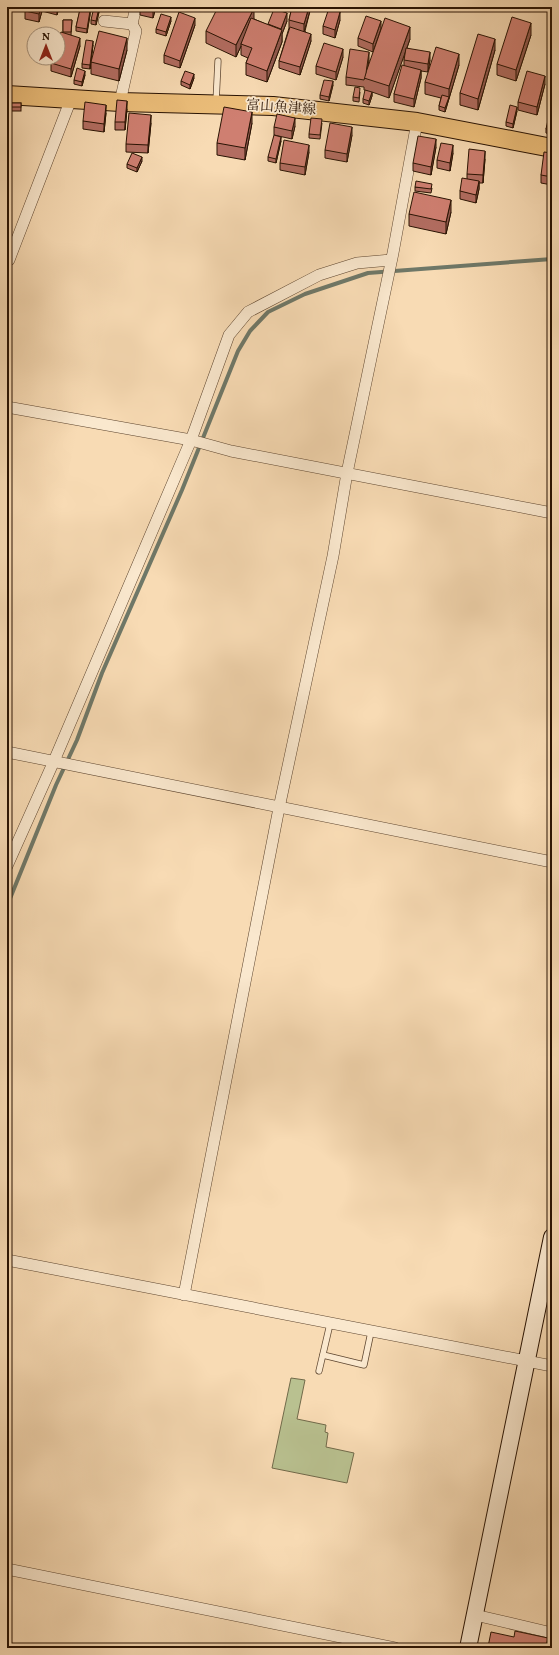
<svg xmlns="http://www.w3.org/2000/svg" width="559" height="1655" viewBox="0 0 559 1655" font-family="Vollkorn,'Noto Serif JP',serif">
<rect width="100%" height="100%" fill="#f8dbb4"/>
<filter id="stains"><feTurbulence type="fractalNoise" baseFrequency=".005" numOctaves="4"/><feColorMatrix values="0 0 0 0 .2 0 0 0 0 .09 0 0 0 0 .02 0 0 0 .5 -.17"/></filter>
<radialGradient id="worn" r=".72"><stop offset=".6" stop-color="#630" stop-opacity="0"/><stop offset="1" stop-color="#630" stop-opacity=".3"/></radialGradient>
<path fill="#b9c190" stroke="#716a4a" d="M291,1378L305,1380L297,1419L326,1425L325,1432L328,1433L326,1447L354,1453L347,1483L272,1468Z"/>
<g fill="none" stroke-linecap="round" stroke-linejoin="round">
<path stroke="#6f7868" stroke-width="4" d="M7,906L56,785L77,740L102,673L182,490L238,351L250,331L268,312L305,294L368,273L552,259"/>
<g stroke="#5d452f" stroke-width="7">
<g id="lane">
<path d="M216,102L218,61"/>
<path d="M323,1355L364,1365L371,1332"/>
<path d="M319,1371L330,1324"/>
</g>
</g>
<g stroke="#5d452f" stroke-width="12">
<g id="street">
<path d="M104,21L132,24L136,7"/>
<path d="M120,102L136,31L132,24"/>
<path d="M9,260L71,99"/>
<path d="M7,407L191,440L231,451L552,513"/>
<path d="M7,752L552,862"/>
<path d="M7,866L54,761L191,440L229,335L248,312L319,275L357,263L391,260"/>
<path d="M7,1260L552,1366"/>
<path d="M184,1295L279,808L333,556L347,473L393,253L417,122"/>
<path d="M7,1569L395,1648"/>
<path d="M475,1615L552,1633"/>
</g>
</g>
<g stroke="#291303" stroke-width="18">
<path id="secondary" d="M468,1648L552,1237"/>
</g>
<g stroke="#291303" stroke-width="20">
<path id="primary" d="M7,95L120,102L273,106L417,122L552,148"/>
</g>
<use href="#lane" stroke="#fae8ce" stroke-width="5.5"/>
<use href="#street" stroke="#fae8ce" stroke-width="11"/>
<use href="#secondary" stroke="#fae8ce" stroke-width="16"/>
<use href="#primary" stroke="#ecbe7a" stroke-width="18"/>
</g>
<g fill="#b26d61" stroke="#291303">
<path d="M26,7H59L57,15L42,11L39,22L25,19V11Z"/>
<path d="M70,7H91L90,11V15L87,33L76,31V27L80,10L70,8Z"/>
<path d="M140,7H156L153,18L140,15Z"/>
<path d="M292,7H311L305,31L311,41L300,75L279,68V61L289,28V20Z"/>
<path d="M99,12L96,25L91,24V20Z"/>
<path d="M254,19L268,25L287,21L282,34V42L267,82L246,75V63L248,58L241,55V46L236,57L206,43V31Z"/>
<path d="M63,20H72L71,35L80,46L71,77L51,71V63L63,33Z"/>
<path d="M340,20L335,38L323,34V26Z"/>
<path d="M171,21L166,36L156,33V29Z"/>
<path d="M195,25L180,68L164,63V55Z"/>
<path d="M381,29L373,52L358,46V38Z"/>
<path d="M531,35L516,81L497,75V64Z"/>
<path d="M410,39L407,48L430,60L428,72L421,71V78L414,107L394,102V94L404,66V60L406,49L389,98L372,92V96L369,105L363,103V99L368,91L364,90V87L346,85V77L369,60L368,67Z"/>
<path d="M93,45L90,69L82,68V64Z"/>
<path d="M127,50L119,81L91,74V62Z"/>
<path d="M495,50L478,110L460,105V93Z"/>
<path d="M343,57L336,80L316,74V66Z"/>
<path d="M459,65L445,112L439,110V106L441,98L425,94V82Z"/>
<path d="M85,75L82,86L74,84V80Z"/>
<path d="M194,78L190,89L181,85V81Z"/>
<path d="M545,84L537,115L518,110V102Z"/>
<path d="M333,85L329,101L320,99V95Z"/>
<path d="M360,92L359,102L353,101V97Z"/>
<rect x="10" y="103" width="11" height="8"/>
<path d="M127,109L125,130H115V122Z"/>
<path d="M517,111L513,128L506,126V122Z"/>
<path d="M552,112V135L546,133V129Z"/>
<path d="M106,113L104,132L83,129V121Z"/>
<path d="M151,123L148,153L126,152V144Z"/>
<path d="M252,123L245,160L217,155V143Z"/>
<path d="M322,123L320,139L309,138V134Z"/>
<path d="M295,126L292,139L274,135V127Z"/>
<path d="M352,135L347,162L325,158V150Z"/>
<path d="M281,141L276,163L268,161V157Z"/>
<path d="M436,147L431,175L413,171V163Z"/>
<path d="M309,152L305,175L280,170V163Z"/>
<path d="M453,153L450,171L437,168V160Z"/>
<path d="M552,153V185L541,183V175Z"/>
<path d="M485,159L483,183H479V189L476,203L460,199V191L467,179V174Z"/>
<path d="M142,161L137,172L127,168V164Z"/>
<path d="M415,187L432,188L431,193L415,191Z"/>
<path d="M451,212L446,234L409,226V214Z"/>
</g>
<g fill="#91594f" stroke="#291303">
<path d="M41,7H42V11L39,22V14Z"/>
<path d="M57,7H59L57,15Z"/>
<path d="M154,7H156L153,18V10Z"/>
<path d="M309,7H311L304,32V24Z"/>
<path d="M99,8V12L96,25V21Z"/>
<path d="M254,8V20L241,44V46L236,57V45Z"/>
<path d="M90,11V15L87,33V29Z"/>
<path d="M340,12V20L335,38V30Z"/>
<path d="M287,13V21L282,34V42L267,82V71L281,33V29Z"/>
<path d="M171,17V21L166,36V32Z"/>
<path d="M195,18V25L180,68V61Z"/>
<path d="M381,21V29L373,52V44Z"/>
<path d="M531,23V35L516,81V70Z"/>
<path d="M410,27V39L389,98V86Z"/>
<path d="M311,34V41L300,75V67Z"/>
<path d="M80,38V46L71,77V69Z"/>
<path d="M127,38V50L119,81V69Z"/>
<path d="M495,39V50L478,110V99Z"/>
<path d="M93,41V45L90,69V65Z"/>
<path d="M343,49V57L336,80V72Z"/>
<path d="M369,52V60L366,79L365,78Z"/>
<path d="M430,52V60L428,72V64Z"/>
<path d="M459,54V65L445,112V108L449,98V89Z"/>
<path d="M421,70V78L414,107V99Z"/>
<path d="M85,71V75L82,86V82Z"/>
<path d="M194,74V78L190,89V85Z"/>
<path d="M545,76V84L537,115V107Z"/>
<path d="M333,81V85L329,101V97Z"/>
<path d="M372,92V96L369,105V101Z"/>
<path d="M127,101V109L125,130V122Z"/>
<path d="M106,105V113L104,132V124Z"/>
<path d="M517,107V111L513,128V124Z"/>
<path d="M252,112V123L245,160V148Z"/>
<path d="M151,115V123L148,153V145Z"/>
<path d="M295,118V126L292,139V131Z"/>
<path d="M352,127V135L347,162V154Z"/>
<path d="M281,137V141L276,163V159Z"/>
<path d="M436,139V147L431,175V167Z"/>
<path d="M309,145V152L305,175V167Z"/>
<path d="M453,145V153L450,171V163Z"/>
<path d="M485,151V159L483,183V175Z"/>
<path d="M142,157V161L137,172V168Z"/>
<path d="M479,181V189L476,203V195Z"/>
<path d="M451,200V212L446,234V222Z"/>
</g>
<g fill="#cf7f71" stroke="#291303">
<path d="M26,7H41L39,14L25,11Z"/>
<path d="M94,7L99,8L96,21L91,20Z"/>
<path d="M140,7H154L153,10Z"/>
<path d="M218,7H252L254,8L236,45L206,31Z"/>
<path d="M292,7H309L304,24L289,20Z"/>
<path d="M329,8L340,12L335,30L323,26Z"/>
<path d="M80,9L90,11L87,29L76,27Z"/>
<path d="M274,9L287,13L281,29L268,24Z"/>
<path d="M179,12L195,18L180,61L164,55Z"/>
<path d="M161,14L171,17L166,32L156,29Z"/>
<path d="M366,16L381,21L373,44L358,38Z"/>
<path d="M512,17L531,23L516,70L497,64Z"/>
<path d="M251,18L282,30L267,71L246,63L252,48L241,44Z"/>
<path d="M385,18L410,27L389,86L364,78Z"/>
<path d="M63,20H72L71,32H63Z"/>
<path d="M290,27L311,34L300,67L279,61Z"/>
<path d="M99,31L127,38L119,69L91,62Z"/>
<path d="M61,32L80,38L71,69L51,63L53,58H58V40Z"/>
<path d="M478,34L495,39L478,99L460,93Z"/>
<path d="M86,40L93,41L90,65L82,64Z"/>
<path d="M324,43L343,49L336,72L316,66Z"/>
<path d="M436,47L459,54L449,89L425,82Z"/>
<path d="M406,48L430,52L428,64L404,60Z"/>
<path d="M350,49L369,52L366,73L364,80L346,77Z"/>
<path d="M402,65L421,70L414,99L394,94Z"/>
<path d="M77,68L85,71L82,82L74,80Z"/>
<path d="M185,71L194,74L190,85L181,81Z"/>
<path d="M527,71L545,76L537,107L518,102Z"/>
<path d="M324,80L333,81L329,97L320,95Z"/>
<path d="M355,87L360,88L359,98L353,97Z"/>
<path d="M365,90L372,92L369,101L363,99Z"/>
<path d="M442,95L449,97L445,108L439,106Z"/>
<path d="M117,100L127,101L125,122H115Z"/>
<path d="M85,102L106,105L104,124L83,121Z"/>
<rect x="10" y="103" width="11" height="4"/>
<path d="M510,105L517,107L513,124L506,122Z"/>
<path d="M224,107L252,112L245,148L217,143Z"/>
<path d="M550,111L552,112V131L546,129Z"/>
<path d="M129,113L151,115L148,145L126,144Z"/>
<path d="M277,114L295,118L292,131L274,127Z"/>
<path d="M311,118L322,119L320,135L309,134Z"/>
<path d="M330,123L352,127L347,154L325,150Z"/>
<path d="M274,135L281,137L276,159L268,157Z"/>
<path d="M418,136L436,139L431,167L413,163Z"/>
<path d="M284,140L309,145L305,167L280,163Z"/>
<path d="M441,143L453,145L450,163L437,160Z"/>
<path d="M469,149L485,151L483,175L467,174Z"/>
<path d="M544,152L552,153V177L541,175Z"/>
<path d="M132,153L142,157L137,168L127,164Z"/>
<path d="M462,178L479,181L476,195L460,191Z"/>
<path d="M416,181L432,184L431,189L415,187Z"/>
<path d="M414,192L451,200L446,222L409,214Z"/>
<path d="M515,1631L548,1638L546,1646L552,1648H491L488,1647L491,1632L514,1637Z"/>
</g>
<g text-anchor="middle" dominant-baseline="central" stroke-width="3.5" stroke-linejoin="round" paint-order="stroke">
<g font-size="14" fill="#291303" stroke="#fae8ce">
<text transform="translate(281 108) rotate(4)">富山魚津線</text>
</g>
</g>
<rect width="559" height="1655" fill="none" stroke="#f8dbb4" stroke-width="24"/>
<rect x="8" y="8" width="543" height="1639" fill="none" stroke="#291303" stroke-width="2"/>
<rect x="12" y="12" width="535" height="1631" fill="none" stroke="#291303"/>
<g transform="translate(46 46)"><circle r="19" fill="#fae8ce" stroke="#a6937d"/>
<path d="M0-3L7 15L0 10L-7 15Z" fill="#8f2418"/>
<text y="-6" font-size="11" font-weight="bold" text-anchor="middle" fill="#291303">N</text>
</g>
<rect width="100%" height="100%" filter="url(#stains)"/>
<rect width="100%" height="100%" fill="url(#worn)"/>
</svg>
